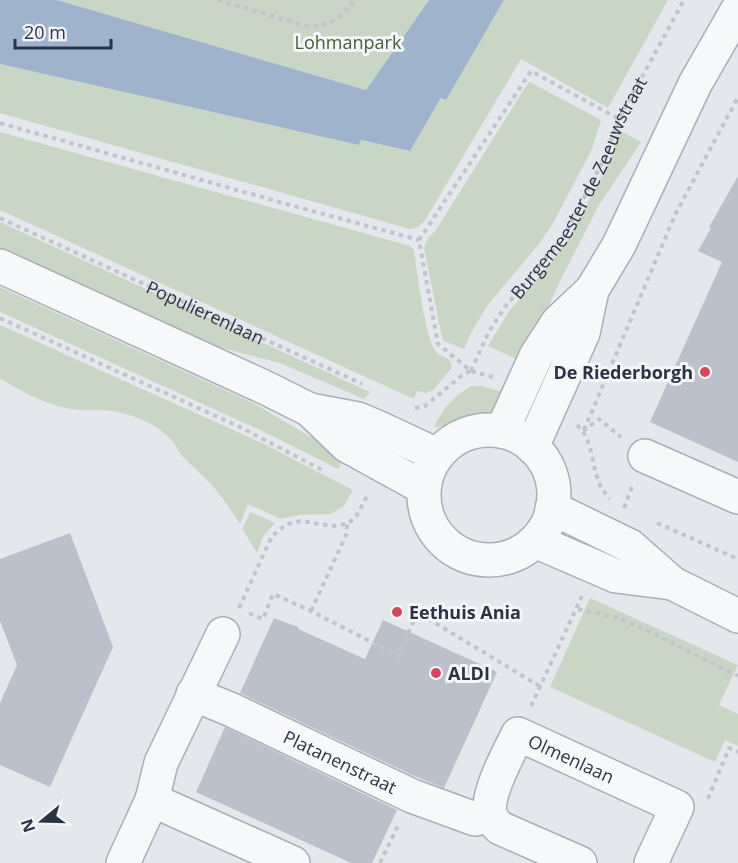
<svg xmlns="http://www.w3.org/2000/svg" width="738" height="863" viewBox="0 0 738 863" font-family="'Open Sans',sans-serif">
<rect width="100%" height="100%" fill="#e4e7ec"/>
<g fill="#c9d6c5">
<path d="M57,0H429L366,90Z"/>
<path d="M504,0H668L608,108L521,59L424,222L418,227L410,229L0,113V64L359,145L360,140L410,151L442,97L446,99Z"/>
<path d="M530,82L601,120L592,149L552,225L539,244L487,306L471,333L464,349L444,341L443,342L424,248L428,238L436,230L528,83Z"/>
<path d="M619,130L641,142L599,205L560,281L523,362L488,346L509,311L551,263L569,238L611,159Z"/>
<path d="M0,132L410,246L414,250C418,278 422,315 431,342C432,345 435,351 438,354C445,359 453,357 451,369L433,390L426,393L417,391L414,399L0,210Z"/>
<path d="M0,222L370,392L364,399L280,363L219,347L0,248Z"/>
<path d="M0,287L253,403L345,457L338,469L262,431L0,312Z"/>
<path d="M0,325L262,443L353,490L344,506L331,514L299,515L281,519L248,504L240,524C231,510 221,495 210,483C201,474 192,466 183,457C179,453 177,447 173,442C159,425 135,415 113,411C99,409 85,411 71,409C49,406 19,391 0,378Z"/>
<path d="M471,386H481L507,393C505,398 502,406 498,410C484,425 453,425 434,427C443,408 453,397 471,386Z"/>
<path d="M250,512L275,523L264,535L257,553L242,528H243Z"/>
<path d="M590,598L738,665L719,705L738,714V746L725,740L715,762L550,687Z"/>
</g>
<path fill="#9fb4cc" d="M0,0H57L366,90L429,0H504L446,100L441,98L410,151L361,140L359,145L0,64Z"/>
<g fill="#bbc0ca">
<path d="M738,176V462L650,422L722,262L698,251L711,228L709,227Z"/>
<path d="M70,533L113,647L50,787L0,765V703L17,665L0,621V559Z"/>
<path d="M274,618L298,627V629L365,659L383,620L497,672L444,788L412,775L240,693Z"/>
<path d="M225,727L397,810L372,863H351L196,792Z"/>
</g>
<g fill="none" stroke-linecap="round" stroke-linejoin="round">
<g stroke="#a9aeb7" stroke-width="36">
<g id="minor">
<path d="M0,266L266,388L310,410L358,419L377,427L437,455"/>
<path d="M310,410L346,445L424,488"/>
<circle cx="489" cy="495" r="65"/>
<path d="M502,431L536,356L558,322L592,290L619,245L695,84L738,9"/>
<path d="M532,447L583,333L592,290"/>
<path d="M645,456L738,497"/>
<path d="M552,508L630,546L672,583L738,616"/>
<path d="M535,541L616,576L672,583"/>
<path id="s3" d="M193,694L232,710L412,796L475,819L490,815"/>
<path d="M152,800L293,863"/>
<path d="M123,863L152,800L161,763L223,634"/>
<path id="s4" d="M580,863L500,828C496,824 493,822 491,816C484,797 509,753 518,734L677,807L651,863"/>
</g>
</g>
<g stroke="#c2c5cb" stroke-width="4" stroke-dasharray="4.5 4.5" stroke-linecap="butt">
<path d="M218,0L310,27C335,24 339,19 355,0"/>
<path d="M0,123L283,203L419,240"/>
<path id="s1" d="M0,218L362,384"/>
<path d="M0,318L240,427L322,470"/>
<path id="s2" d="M471,371L488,333L505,307L564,236L604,159L619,119L684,0"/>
<path d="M493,377L471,371L438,344L419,240L531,71L619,119"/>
<path d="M415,408L425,406L460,377L470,371"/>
<path d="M577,425C594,440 591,468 601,487C603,491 607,495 610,499"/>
<path d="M584,430L675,215L738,97"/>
<path d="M583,431L599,419L621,437"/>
<path d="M624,508L633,484"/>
<path d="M657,523L738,559"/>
<path d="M239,608L272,536L287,524L301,521L332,526L347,524L356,517L368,494"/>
<path d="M578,609L619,618L661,637L738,676"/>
<path d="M311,611L347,533V524"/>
<path d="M249,613L263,619L273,594L311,611L399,656L417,612L541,687"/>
<path d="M531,706L582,596"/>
<path d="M708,799L729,748L738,752"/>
<path d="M380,863L398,826"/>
</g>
<use href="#minor" stroke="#f7f8fa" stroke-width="33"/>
</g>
<g fill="#d1495b" stroke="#f4f6f9" stroke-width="2">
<circle cx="705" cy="372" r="6"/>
<circle cx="397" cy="612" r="6"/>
<circle cx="436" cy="673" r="6"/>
</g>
<g text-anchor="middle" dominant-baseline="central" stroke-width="6" stroke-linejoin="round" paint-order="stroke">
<g font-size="18" fill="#3f6138" stroke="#f4f6f9">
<text x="348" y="42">Lohmanpark</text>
</g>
<g font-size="18" fill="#2b3445" stroke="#f4f6f9">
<text stroke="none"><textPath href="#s2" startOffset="214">Burgemeester de Zeeuwstraat</textPath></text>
<text stroke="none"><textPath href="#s1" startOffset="226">Populierenlaan</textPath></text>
<text stroke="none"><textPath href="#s4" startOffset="249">Olmenlaan</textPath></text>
<text stroke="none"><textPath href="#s3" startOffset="162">Platanenstraat</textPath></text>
</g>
<g font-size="18" font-weight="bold" fill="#2b3445" stroke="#f4f6f9" text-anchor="start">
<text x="693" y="372" text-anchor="end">De Riederborgh</text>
<text x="409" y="612">Eethuis Ania</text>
<text x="448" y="673">ALDI</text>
</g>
</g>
<g transform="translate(42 821) rotate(251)" stroke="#f4f6f9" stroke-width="4.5" paint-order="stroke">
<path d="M0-4.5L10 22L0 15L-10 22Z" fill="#2b3445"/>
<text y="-9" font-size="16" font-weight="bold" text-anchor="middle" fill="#2b3445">N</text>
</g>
<path d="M15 39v9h96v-9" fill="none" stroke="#2b3445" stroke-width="3"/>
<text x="24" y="39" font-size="18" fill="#2b3445" stroke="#f4f6f9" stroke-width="4.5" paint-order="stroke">20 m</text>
</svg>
